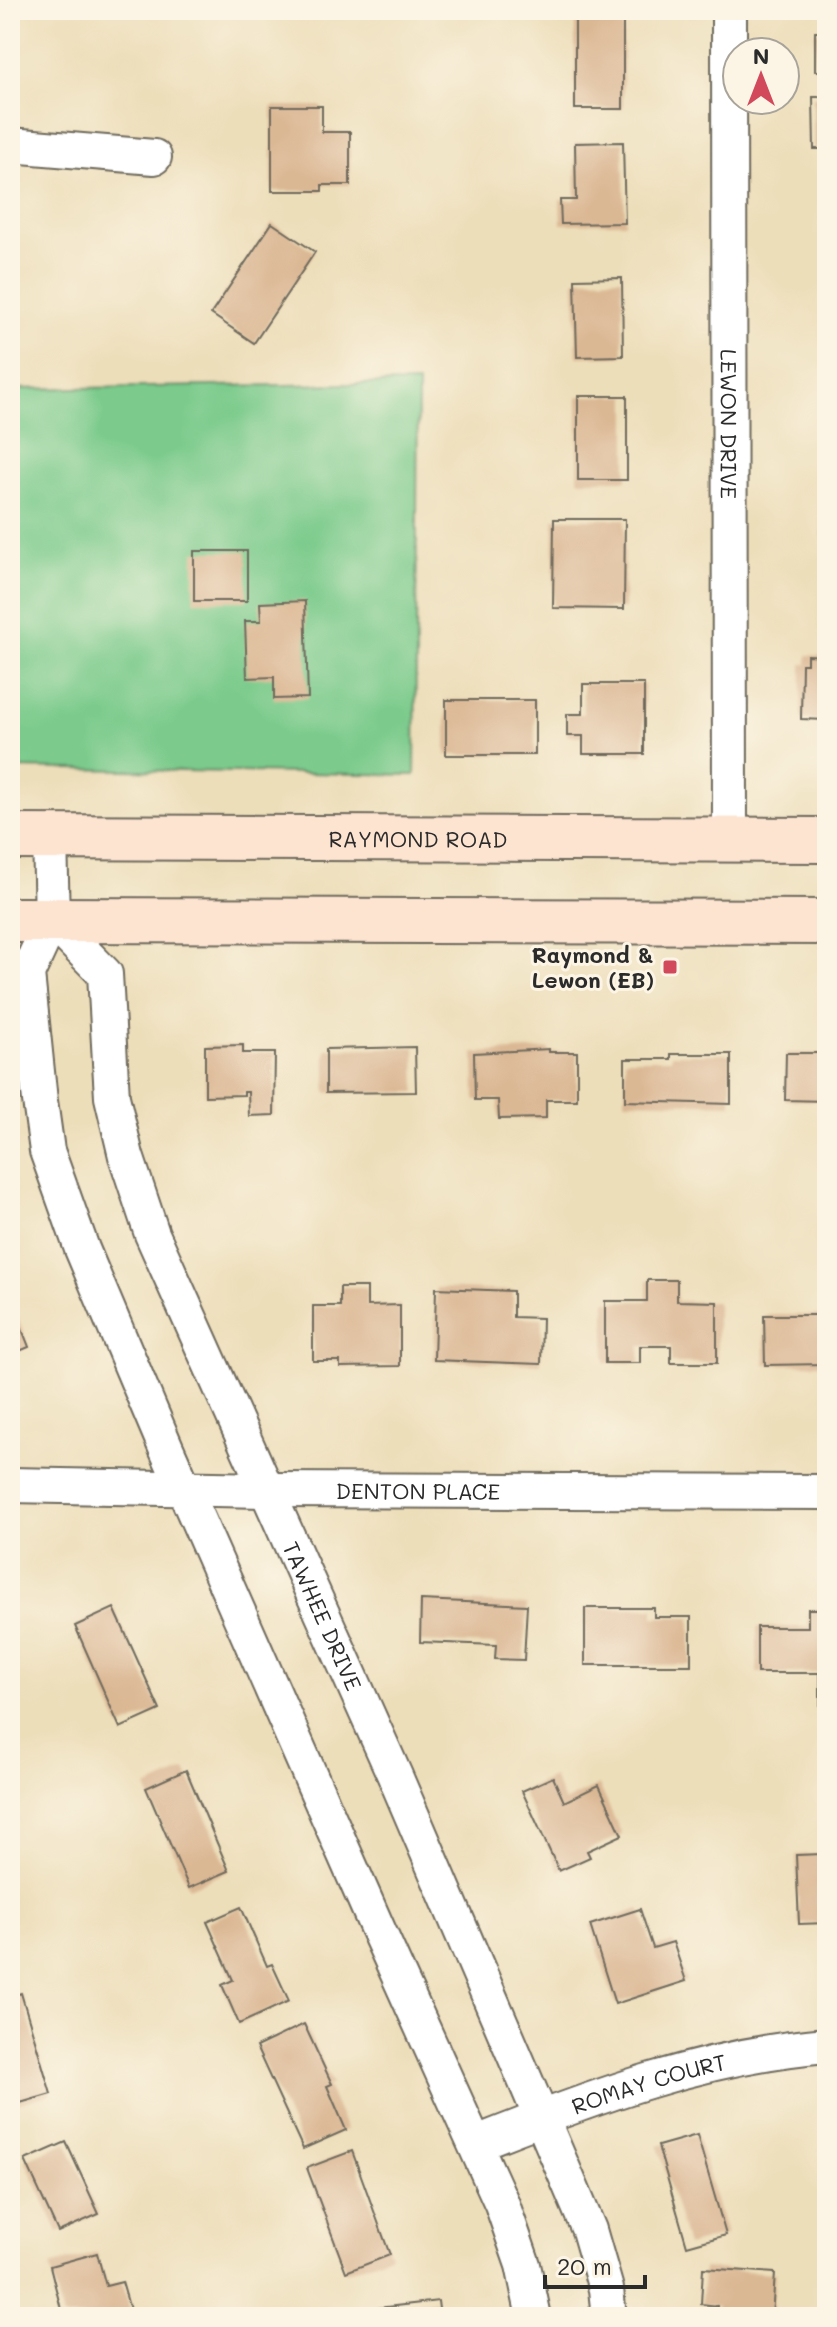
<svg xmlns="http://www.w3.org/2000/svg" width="837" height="2327" viewBox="0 0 837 2327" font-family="Mali,sans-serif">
<rect width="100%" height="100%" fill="#fcf5e5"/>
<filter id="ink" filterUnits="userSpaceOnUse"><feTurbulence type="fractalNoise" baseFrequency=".0125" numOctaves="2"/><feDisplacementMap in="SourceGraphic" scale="16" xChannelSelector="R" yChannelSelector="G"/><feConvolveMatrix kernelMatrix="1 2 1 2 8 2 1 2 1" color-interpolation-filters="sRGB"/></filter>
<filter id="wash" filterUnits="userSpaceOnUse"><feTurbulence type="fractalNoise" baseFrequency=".006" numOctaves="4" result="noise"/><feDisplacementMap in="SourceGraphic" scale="32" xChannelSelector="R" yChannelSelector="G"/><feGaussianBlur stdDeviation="1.8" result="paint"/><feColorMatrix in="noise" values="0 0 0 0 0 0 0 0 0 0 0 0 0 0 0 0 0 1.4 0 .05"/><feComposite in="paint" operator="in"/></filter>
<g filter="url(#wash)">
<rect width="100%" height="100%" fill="#eddeba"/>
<path fill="#7bcb8c" stroke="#537b5c" stroke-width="2" d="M418,383L415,775L10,768V389Z"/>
<g id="blocks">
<g fill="#dbb894">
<rect x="575" y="10" width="48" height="99"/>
<rect x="815" y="32" width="12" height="39"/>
<path d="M813,97H827V149H814Z"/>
<path d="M272,106H322V132H350V185H322V191H272Z"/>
<path d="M623,142L625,223L561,224L560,200H576L575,143Z"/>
<path d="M272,223L315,252L254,343L211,314Z"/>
<path d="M622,278L623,356L577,357L575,279Z"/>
<rect x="578" y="396" width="49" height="84"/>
<rect x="822" y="455" width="5" height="83"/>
<path d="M554,519H625L624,609L553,608Z"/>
<rect x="194" y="551" width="53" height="50"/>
<path d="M305,601L308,698L274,699V677L247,678L245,621H261L260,603Z"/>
<path d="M807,655L827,656V720L801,719L802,664H807Z"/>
<path d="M583,684H644V754H583V736H567V714H583Z"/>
<rect x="446" y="700" width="89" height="55"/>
<path d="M243,1045V1053H275L274,1115L249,1116L248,1092H244V1095L205,1096V1046Z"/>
<path d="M415,1047L416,1092L326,1093V1049Z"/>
<path d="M549,1049V1052H577V1100H546V1118L499,1119L498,1100H475L474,1053Z"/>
<path d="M786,1053H827V1101L785,1100Z"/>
<path d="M671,1054H731V1104L625,1101V1059H671Z"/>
<path d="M647,1280H677V1301L717,1302V1363H671V1346H640V1363H605V1301H647Z"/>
<path d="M340,1287H367V1306L400,1305V1366L340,1367V1361H313V1306H340Z"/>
<path d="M436,1288L513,1291V1317L542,1318L541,1364L434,1360Z"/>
<path d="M10,1299L29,1347L10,1355Z"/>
<path d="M764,1315H827V1364L765,1365Z"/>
<path d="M421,1600L527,1605L524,1660L495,1659L496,1645L420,1642Z"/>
<path d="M114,1608L160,1710L120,1728L75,1626Z"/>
<path d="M585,1608H654V1617H691V1665H585Z"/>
<path d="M808,1609H827V1712H820V1673H757V1627H808Z"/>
<path d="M186,1770L229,1871L189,1888L146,1788Z"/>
<path d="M553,1777L564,1802L599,1785L622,1835L587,1851L590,1857L559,1871L522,1791Z"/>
<path d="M823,1854L824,1872H827V1923L799,1924L796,1855Z"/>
<path d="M241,1907L267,1966L272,1964L289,2001L239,2024L222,1985L233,1980L207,1922Z"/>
<path d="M640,1909L653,1948L673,1942L686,1981L615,2004L590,1925Z"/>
<path d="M21,1993L51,2094L10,2106V1997Z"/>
<path d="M304,2024L332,2084L327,2086L346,2130L303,2149L256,2047Z"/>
<path d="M697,2135L726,2235L687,2246L658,2146Z"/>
<path d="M66,2142L99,2214L58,2232L25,2160Z"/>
<path d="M352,2151L390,2255L346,2272L307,2168Z"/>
<path d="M97,2253L106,2286L122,2282L131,2313L118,2317H63L50,2266Z"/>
<path d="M703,2268L775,2273L772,2317H717V2306L701,2304Z"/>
<path d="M438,2301L440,2317H379L378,2308Z"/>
</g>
</g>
</g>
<g filter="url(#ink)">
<use href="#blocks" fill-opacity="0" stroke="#6f6a5d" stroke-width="2"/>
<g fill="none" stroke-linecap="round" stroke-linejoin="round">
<g stroke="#6f6a5d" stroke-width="38">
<g id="street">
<path id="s1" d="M729,10L730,839"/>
<path d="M10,145L154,157"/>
<path d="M50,837L52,920L27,974L40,1101L47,1151L82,1249L166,1448L379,1932L502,2204L523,2265L534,2317"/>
<path id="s2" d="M52,920L105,974L112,1097L126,1156L152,1234L395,1776L541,2117L589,2230L606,2289L609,2317"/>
<path id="s3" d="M10,1485L268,1490L827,1492"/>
<path id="s4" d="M477,2143C590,2098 705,2055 827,2045"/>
</g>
</g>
<g stroke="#6f6a5d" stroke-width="48">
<g id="secondary">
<path id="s5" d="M10,837L827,840"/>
<path d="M10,920L827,922"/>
</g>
</g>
<use href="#street" stroke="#fff" stroke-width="34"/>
<use href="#secondary" stroke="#fde4d1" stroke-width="44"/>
</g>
</g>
<rect fill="#d1495b" stroke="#fcf5e5" stroke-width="3" x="662" y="959" width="16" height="16" rx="4"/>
<g text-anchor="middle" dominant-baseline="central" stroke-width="6" stroke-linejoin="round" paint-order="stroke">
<g font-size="22" fill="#2b2b2b" stroke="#fcf5e5">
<text stroke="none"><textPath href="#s1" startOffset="414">LEWON DRIVE</textPath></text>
<text stroke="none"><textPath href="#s5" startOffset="408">RAYMOND ROAD</textPath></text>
<text stroke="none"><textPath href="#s3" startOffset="408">DENTON PLACE</textPath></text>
<text stroke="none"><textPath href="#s2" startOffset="760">TAWHEE DRIVE</textPath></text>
<text stroke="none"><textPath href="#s4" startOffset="182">ROMAY COURT</textPath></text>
</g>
<g font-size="22" font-weight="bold" fill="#2b2b2b" stroke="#fcf5e5" text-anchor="end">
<text x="654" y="954">Raymond &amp;<tspan x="654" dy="25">Lewon (EB)</tspan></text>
</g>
</g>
<rect width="837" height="2327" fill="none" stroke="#fcf5e5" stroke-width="40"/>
<g transform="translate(761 76)"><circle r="38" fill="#fcf5e5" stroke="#a8a49b" stroke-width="2"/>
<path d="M0-6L14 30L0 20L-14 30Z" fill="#d1495b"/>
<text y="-12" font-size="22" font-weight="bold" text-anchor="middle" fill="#2b2b2b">N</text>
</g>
<path d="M545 2275v12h100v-12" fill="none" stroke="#2b2b2b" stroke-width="4"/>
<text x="557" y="2275" font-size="24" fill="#2b2b2b" stroke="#fcf5e5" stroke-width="6" paint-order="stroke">20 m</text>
</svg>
